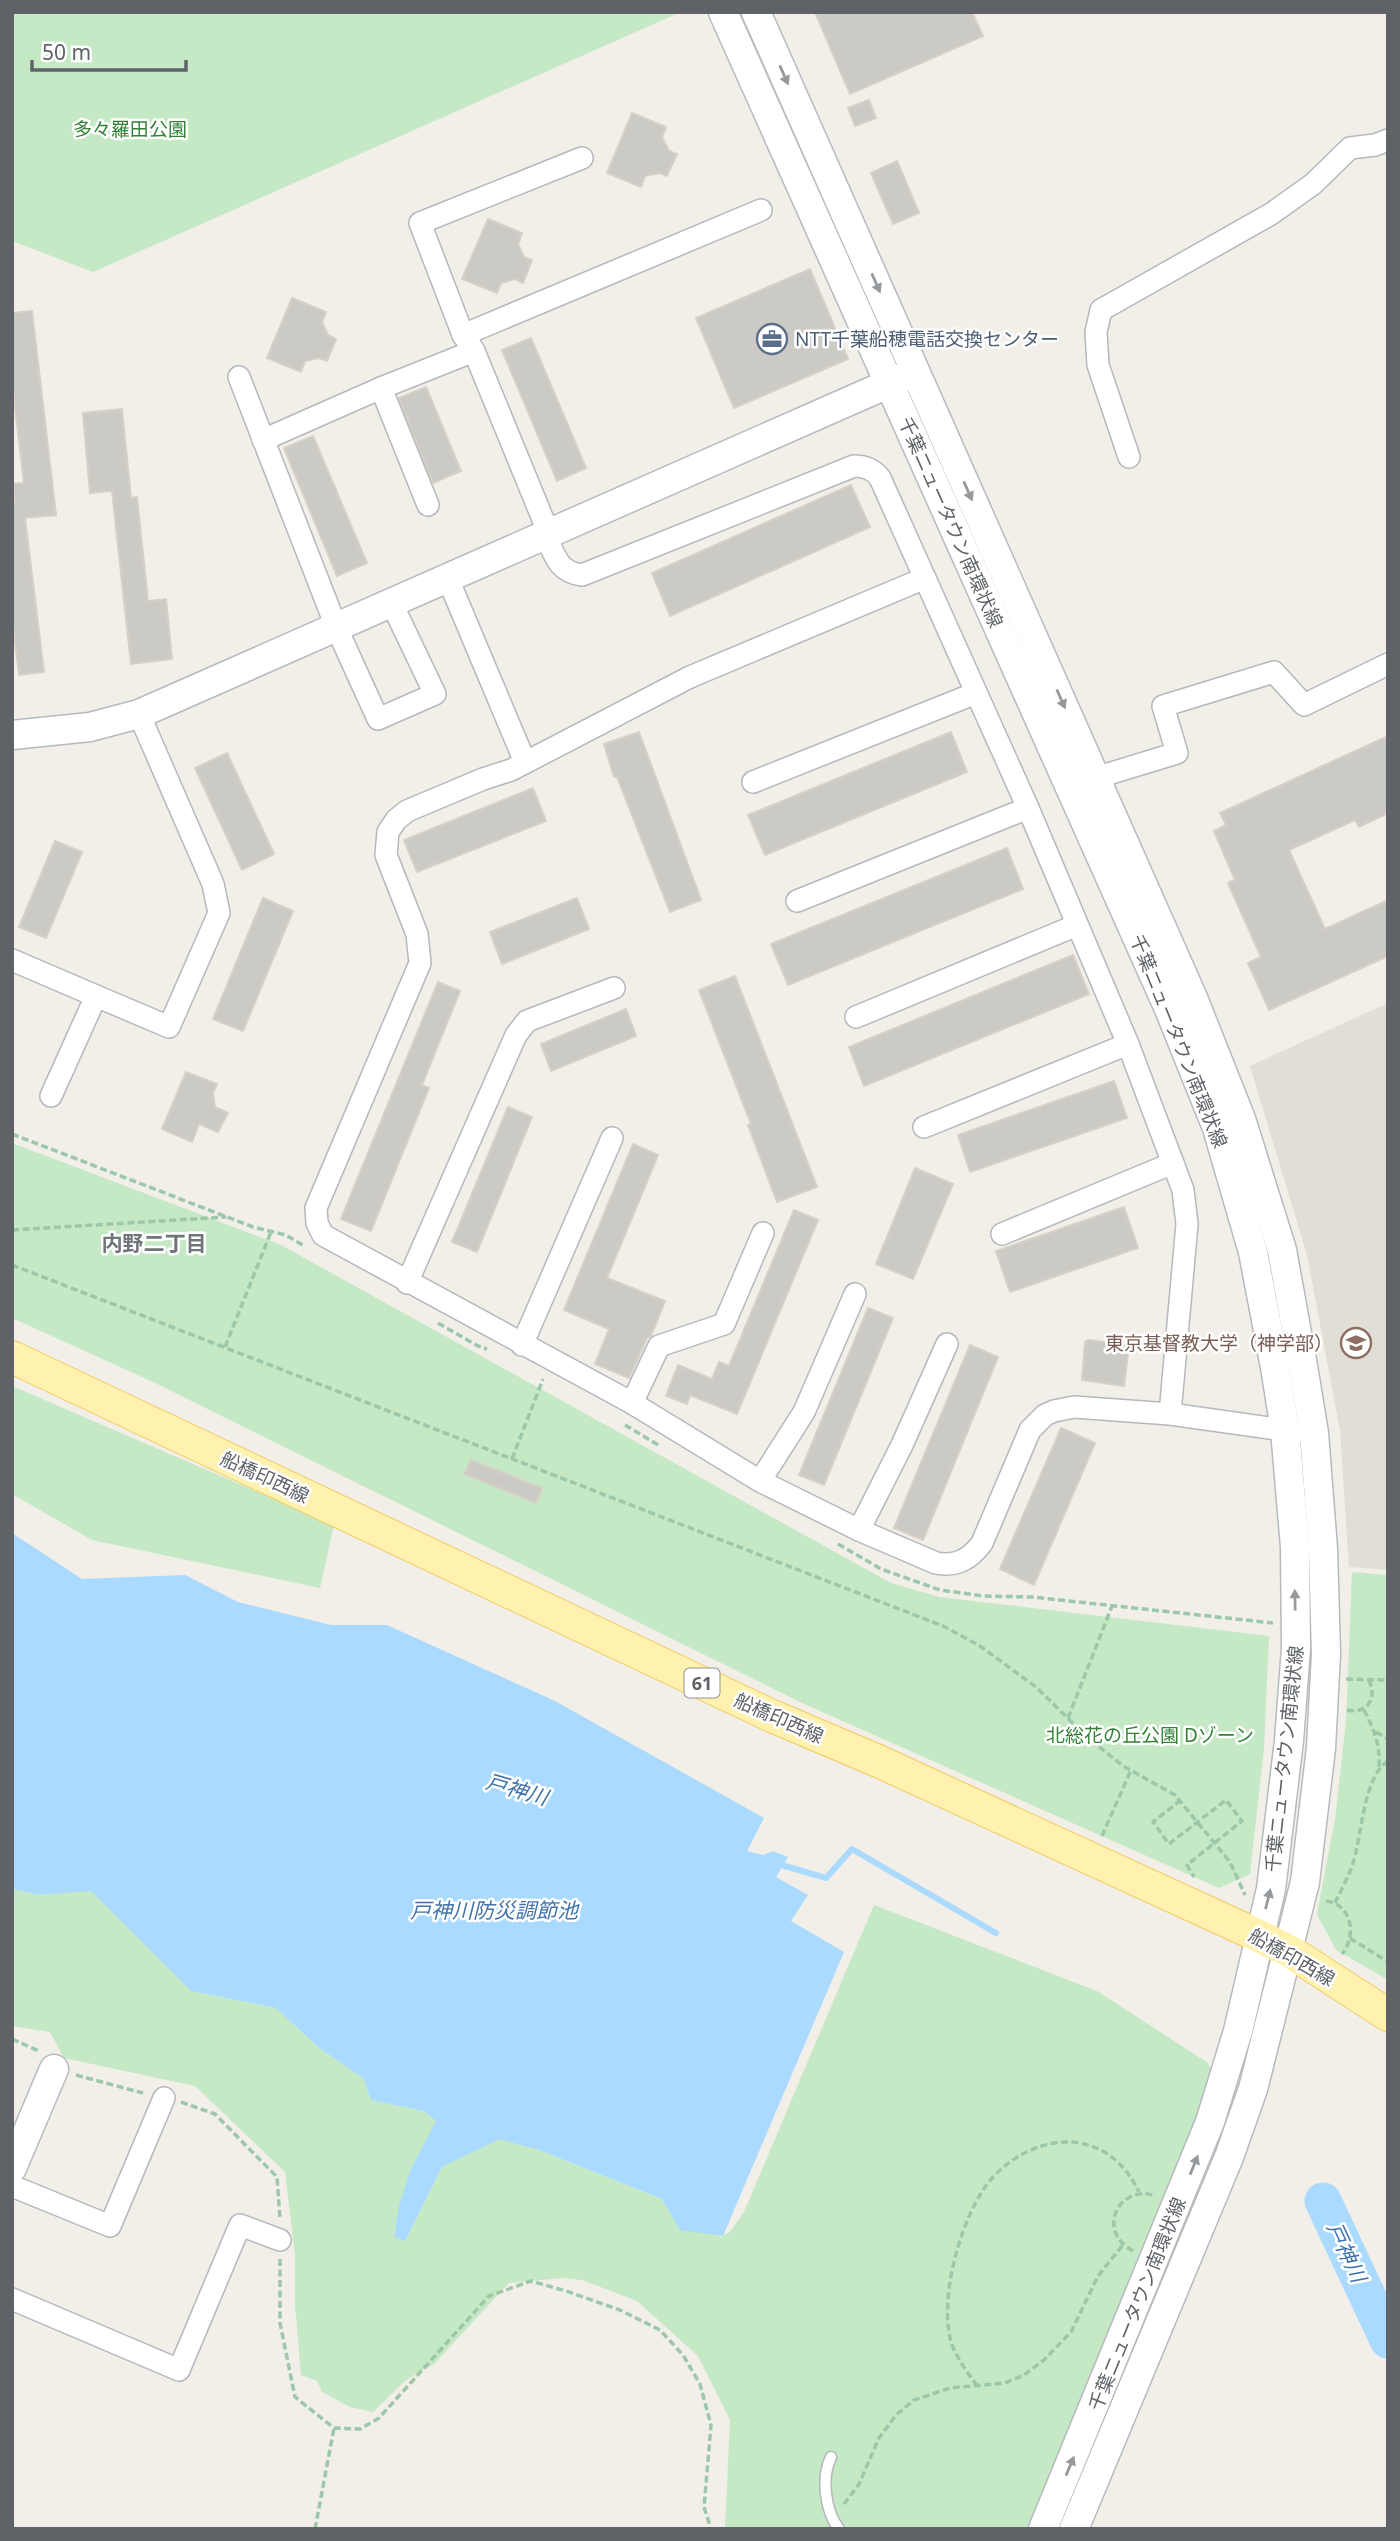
<svg xmlns="http://www.w3.org/2000/svg" width="1400" height="2541" viewBox="0 0 1400 2541" font-family="'Noto Sans','Noto Sans JP',sans-serif">
<rect width="100%" height="100%" fill="#f1efe8"/>
<path fill="#e1ded6" d="M1388,1003V1570L1349,1567L1340,1431L1307,1255L1250,1066Z"/>
<g fill="#c5e8c5">
<path d="M12,12H681L93,272L12,241Z"/>
<path d="M12,1143L281,1245L891,1583L940,1597L1269,1636L1264,1749L1250,1874L1219,1888L802,1703L151,1381L12,1318Z"/>
<path d="M12,1386L334,1525L320,1588L92,1540L12,1494Z"/>
<path d="M1352,1572L1388,1575V1980L1336,1950L1317,1914L1335,1819L1346,1721Z"/>
<path d="M12,1889L39,1895L91,1890L191,1991L276,2008L318,2047L364,2079L372,2100L423,2111L436,2121C415,2162 402,2191 394,2237L405,2241L442,2167L500,2138L539,2150L662,2199L720,2237L730,2232L744,2212L874,1905L1097,1991L1208,2063L1211,2070L1190,2139L1034,2529H725L730,2420L698,2356L637,2301L582,2280L562,2278L509,2283L434,2364L406,2380L373,2412L350,2407L322,2392L317,2381L301,2375L295,2303V2255L285,2172L195,2086L64,2058L50,2032L12,2026Z"/>
</g>
<path fill="#aadaff" d="M12,1533L82,1579L185,1575L238,1602L331,1625H387L555,1701L764,1818L747,1851L763,1855L773,1851L788,1857L776,1877L808,1895L791,1921L844,1952L723,2236L680,2230L662,2199L539,2150L500,2139L442,2167L405,2241L394,2237L399,2206L411,2169L436,2121L423,2111L371,2100L364,2079L318,2047L276,2008L191,1991L91,1891L39,1895L12,1889Z"/>
<g fill="none" stroke-linecap="round" stroke-linejoin="round">
<path stroke="#aadaff" stroke-width="6" d="M778,1864L826,1878L852,1849L996,1933"/>
<path stroke="#aadaff" stroke-width="37" d="M1323,2201L1388,2340"/>
</g>
<g fill="#cccac5" stroke="#d6d1c6" stroke-width="2">
<path d="M815,12H972L983,36L850,94Z"/>
<path d="M869,100L876,118L855,126L848,108Z"/>
<path d="M632,113L666,127L662,137L669,151L677,154L667,176L660,173L645,176L641,187L607,173Z"/>
<path d="M897,161L919,213L893,224L871,173Z"/>
<path d="M488,219L522,233L518,244L524,257L532,260L523,283L515,279L501,283L497,293L462,279Z"/>
<path d="M810,269L848,359L734,408L696,318Z"/>
<path d="M292,298L326,312L322,322L328,335L336,339L327,361L319,358L305,361L301,372L267,358Z"/>
<path d="M32,311L56,515L25,518L44,672L19,675L12,617V503H15L13,484L24,483L12,383V313Z"/>
<path d="M531,338L586,468L557,481L502,350Z"/>
<path d="M426,387L461,471L433,483L399,398Z"/>
<path d="M122,409L131,498L137,497L148,601L166,599L172,659L131,664L112,491L90,493L83,413Z"/>
<path d="M313,436L367,563L337,576L284,448Z"/>
<path d="M851,485L870,527L670,616L652,573Z"/>
<path d="M639,732L701,900L670,912L617,777H614L604,744Z"/>
<path d="M951,732L967,772L765,855L748,815Z"/>
<path d="M1388,736V813L1359,827L1355,820L1289,850L1325,929L1388,900V956L1269,1010L1248,963L1261,957L1228,883L1235,880L1214,831L1226,825L1220,813Z"/>
<path d="M227,753L274,854L242,870L195,768Z"/>
<path d="M533,788L546,821L417,872L404,840Z"/>
<path d="M55,841L82,852L46,938L19,927Z"/>
<path d="M1007,848L1023,889L788,985L771,944Z"/>
<path d="M263,898L293,911L243,1031L213,1019Z"/>
<path d="M577,898L589,929L502,964L490,932Z"/>
<path d="M1073,955L1089,994L864,1086L849,1047Z"/>
<path d="M735,976L817,1187L777,1202L748,1125L751,1124L699,990Z"/>
<path d="M438,982L460,991L422,1085L429,1088L371,1231L341,1219Z"/>
<path d="M626,1009L636,1036L551,1071L541,1044Z"/>
<path d="M186,1072L217,1084L213,1093L215,1107L228,1113L218,1132L199,1124L192,1142L162,1129Z"/>
<path d="M1114,1081L1127,1118L970,1172L958,1135Z"/>
<path d="M508,1107L532,1117L477,1252L452,1242Z"/>
<path d="M633,1144L658,1155L607,1278L665,1301L651,1336L647,1338L629,1378L595,1364L609,1329L564,1310Z"/>
<path d="M915,1168L953,1184L913,1279L876,1264Z"/>
<path d="M1124,1207L1138,1248L1010,1292L996,1251Z"/>
<path d="M794,1210L818,1220L737,1414L690,1395L687,1404L666,1396L678,1365L712,1379L719,1362L729,1366Z"/>
<path d="M868,1308L893,1318L824,1485L799,1475Z"/>
<path d="M1088,1340L1129,1345L1124,1386L1082,1380L1085,1342Z"/>
<path d="M970,1345L998,1357L923,1540L894,1528Z"/>
<path d="M1061,1428L1095,1443L1034,1585L1000,1569Z"/>
<path d="M471,1460L542,1488L536,1503L464,1474Z"/>
</g>
<g fill="none" stroke-linecap="round" stroke-linejoin="round">
<g stroke="#b5b8bc" stroke-width="13">
<path id="lane" d="M831,2457C821,2477 825,2511 839,2529"/>
</g>
<g stroke="#b5b8bc" stroke-width="24">
<g id="street">
<path d="M463,335L761,210"/>
<path d="M471,346L463,335L420,223L582,158"/>
<path d="M239,377L337,629L378,719L435,694L392,604"/>
<path d="M381,388L428,505"/>
<path d="M263,440L381,388L474,351L549,534"/>
<path d="M1129,457L1098,365L1096,332L1101,310L1271,214L1313,184L1350,148L1375,145L1388,140"/>
<path d="M546,536C555,556 558,572 582,575L854,466C865,466 873,469 880,478L1028,808L1128,1044L1183,1190L1187,1224L1170,1414"/>
<path d="M925,578L690,677L511,770L483,779L407,811L396,820L388,832L386,855L417,934L420,963L316,1208L317,1223L323,1235L632,1403L760,1481L859,1530L936,1563C957,1567 970,1559 982,1543L1030,1430L1045,1415L1054,1411L1074,1407L1170,1414L1298,1432"/>
<path d="M448,579L525,762"/>
<path d="M753,782L976,693"/>
<path d="M1082,782L1177,753L1163,706L1274,672L1304,705L1388,664"/>
<path d="M797,901L1028,808"/>
<path d="M12,960L96,996"/>
<path d="M856,1017L1077,925"/>
<path d="M51,1096L96,996L169,1027L219,913L213,884L139,714"/>
<path d="M924,1127L1128,1044"/>
<path d="M1002,1234L1173,1163"/>
<path d="M407,1283L516,1035L527,1021L614,988"/>
<path d="M522,1345L612,1138"/>
<path d="M632,1403L659,1346L724,1324L763,1233"/>
<path d="M760,1481L804,1412L855,1294"/>
<path d="M859,1530L902,1445L947,1344"/>
<path d="M12,2186L110,2226L164,2098"/>
<path d="M12,2299L179,2370L240,2225L280,2240"/>
</g>
</g>
<g stroke="#b6babf" stroke-width="31">
<g id="secondary">
<path d="M723,12L1169,1009L1217,1128L1253,1252L1275,1367L1285,1430L1295,1547L1296,1648L1289,1741L1271,1889L1238,2031L1210,2122L1043,2529"/>
<path d="M756,12L1193,998L1241,1119L1282,1250L1304,1372L1314,1433L1323,1549L1326,1654L1321,1748L1305,1882L1253,2089L1229,2157L1074,2529"/>
<path d="M12,735L90,727L139,714L906,376"/>
<path d="M12,2168L54,2069"/>
</g>
</g>
<g stroke="#f2c960" stroke-width="34">
<path id="primary" d="M12,1357L772,1716L878,1761L1259,1936L1289,1951L1388,2015"/>
</g>
<g stroke="#9cc7a9" stroke-width="3.5" stroke-dasharray="7 3.5" stroke-linecap="butt">
<path d="M12,1134L253,1227L286,1235L304,1246"/>
<path d="M12,1230L226,1217"/>
<path d="M12,1265L943,1626L980,1646L1036,1687L1088,1738L1123,1766L1175,1795L1230,1862L1245,1895"/>
<path d="M438,1323L478,1346L487,1349"/>
<path d="M225,1347L271,1232"/>
<path d="M625,1425L660,1446"/>
<path d="M512,1459L543,1379"/>
<path d="M838,1544L881,1569L940,1590L983,1596L1032,1597L1273,1623"/>
<path d="M1346,1679L1388,1680"/>
<path d="M1347,1710C1367,1715 1379,1697 1368,1679"/>
<path d="M1364,1710C1374,1729 1380,1744 1379,1767"/>
<path d="M1068,1718L1112,1606"/>
<path d="M1376,1732L1388,1739"/>
<path d="M1181,1800L1153,1822L1169,1844L1226,1800L1242,1821L1187,1865L1194,1877"/>
<path d="M1102,1836L1131,1770"/>
<path d="M1326,1901C1352,1904 1357,1936 1342,1954"/>
<path d="M1335,1903C1341,1890 1349,1876 1353,1863C1362,1836 1363,1777 1388,1761"/>
<path d="M1350,1938L1388,1962"/>
<path d="M12,2039L39,2051"/>
<path d="M76,2075L143,2093"/>
<path d="M181,2102L215,2114L277,2177L280,2219"/>
<path d="M1133,2251C1095,2231 1119,2183 1156,2196"/>
<path d="M280,2259V2323L295,2397L334,2428L360,2429L379,2418L489,2296L531,2281L566,2291L620,2310L660,2330L683,2355L700,2384L711,2425L704,2507L711,2529"/>
<path d="M977,2386C968,2373 958,2360 952,2345C937,2300 962,2211 993,2177C1039,2129 1108,2127 1139,2192"/>
<path d="M844,2504L859,2484L879,2438L896,2415L914,2400L950,2388L1005,2383L1024,2375L1044,2360L1071,2332L1098,2276L1122,2246"/>
<path d="M315,2529L334,2428"/>
</g>
<use href="#lane" stroke="#fff" stroke-width="10"/>
<use href="#street" stroke="#fff" stroke-width="21"/>
<use href="#secondary" stroke="#fff" stroke-width="28"/>
<use href="#primary" stroke="#fff2af" stroke-width="32"/>
</g>
<defs><path id="oneway-solid" d="M-6-.8H1V-3.2L6.5 0L1 3.2V.8H-6Z" transform="scale(1.75)"/></defs>
<g fill="#979a9d">
<use href="#oneway-solid" transform="translate(784 75) rotate(66)"/>
<use href="#oneway-solid" transform="translate(876 283) rotate(66)"/>
<use href="#oneway-solid" transform="translate(968 491) rotate(66)"/>
<use href="#oneway-solid" transform="translate(1061 699) rotate(66)"/>
<use href="#oneway-solid" transform="translate(1295 1600) rotate(-91)"/>
<use href="#oneway-solid" transform="translate(1268 1899) rotate(-76)"/>
<use href="#oneway-solid" transform="translate(1194 2165) rotate(-68)"/>
<use href="#oneway-solid" transform="translate(1070 2466) rotate(-67)"/>
</g>
<defs>
<g id="office-ring" transform="scale(1.575)"><circle r="9.5" fill="#fff" stroke="#5c6f8a" stroke-width="1.5"/><path d="M-6-3h4V-5.5h4V-3h4V5H-6ZM-1-4.5V-3h2v-1.5ZM-6 0V1H6V0Z" fill="#5c6f8a"/></g>
<g id="university-ring" transform="scale(1.575)"><circle r="9.5" fill="#fff" stroke="#8d6e63" stroke-width="1.5"/><path d="M0-5L7-2L0 1L-7-2ZM-4 1L0 2.5L4 1V4Q0 6-4 4Z" fill="#8d6e63"/></g>
</defs>
<g fill-rule="evenodd">
<use href="#office-ring" x="772" y="339"/>
<use href="#university-ring" x="1356" y="1343"/>
</g>
<g text-anchor="middle" dominant-baseline="central" stroke-width="5" stroke-linejoin="round" paint-order="stroke">
<rect fill="#fff" stroke="#8f9295" stroke-width="2" x="684.5" y="1668.5" width="35" height="29" rx="5"/>
<g font-size="18" font-weight="bold" fill="#5f6368">
<text x="702" y="1683">61</text>
</g>
<g font-size="19" fill="#348238" stroke="#fff">
<text x="130" y="129">多々羅田公園</text>
<text x="1150" y="1735">北総花の丘公園 Dゾーン</text>
</g>
<g font-size="19" fill="#4e5e75" stroke="#fff" text-anchor="start">
<text x="795" y="339">NTT千葉船穂電話交換センター</text>
</g>
<g font-size="19" fill="#5f6368" stroke="#fff">
<text transform="translate(951 522) rotate(66)">千葉ニュータウン南環状線</text>
<text transform="translate(1179 1041) rotate(68)">千葉ニュータウン南環状線</text>
<text transform="translate(265 1477) rotate(25)">船橋印西線</text>
<text transform="translate(779 1718) rotate(24)">船橋印西線</text>
<text transform="translate(1284 1759) rotate(-84)">千葉ニュータウン南環状線</text>
<text transform="translate(1292 1957) rotate(30)">船橋印西線</text>
<text transform="translate(1137 2304) rotate(-68)">千葉ニュータウン南環状線</text>
</g>
<g font-size="19" fill="#785e54" stroke="#fff" text-anchor="end">
<text x="1333" y="1343">東京基督教大学（神学部）</text>
</g>
<g font-size="21" font-weight="bold" fill="#70757a" stroke="#fff">
<text x="154" y="1243">内野二丁目</text>
</g>
<g font-size="21" font-style="italic" fill="#4174aa" stroke="#fff">
<text transform="translate(517 1789) rotate(16)">戸神川</text>
<text x="494" y="1910">戸神川防災調節池</text>
<text transform="translate(1347 2252) rotate(65)">戸神川</text>
</g>
</g>
<rect width="1400" height="2541" fill="none" stroke="#5f6368" stroke-width="28"/>
<path d="M32 60v10h154v-10" fill="none" stroke="#5f6368" stroke-width="3.5"/>
<text x="42" y="60" font-size="21" fill="#5f6368" stroke="#ffffff" stroke-width="5" paint-order="stroke">50 m</text>
</svg>
